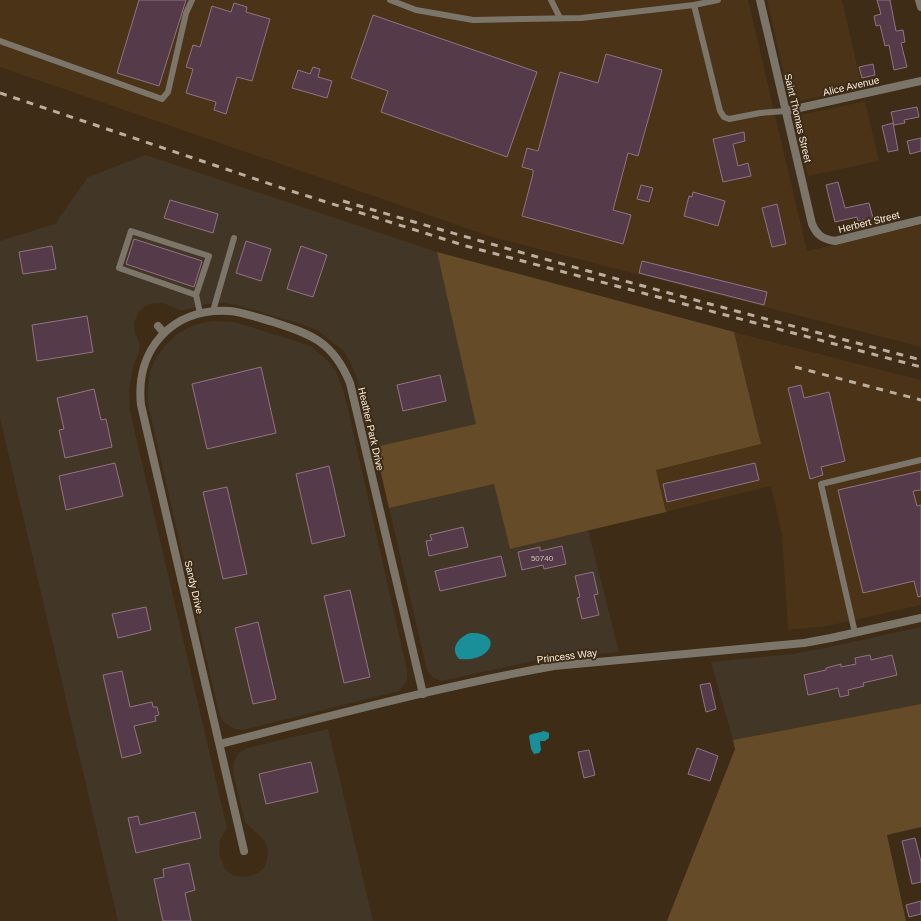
<svg xmlns="http://www.w3.org/2000/svg" width="921" height="921" viewBox="0 0 921 921" font-family="Arial,sans-serif">
<rect width="100%" height="100%" fill="#3e2c16"/>
<g fill="#423627">
<path d="M146,155L437,252L477,424L375,447L358,381L351,364L344,351L317,330L304,325L237,305L223,303L206,304L185,310H180L163,303H154L145,306L138,313L134,323L135,333L140,345L139,352L133,367L129,391L130,411L227,828L220,840L219,853L225,869L234,876L247,877L254,875L262,870L266,864L268,851L265,841L245,822L233,772L234,761L238,754L247,748L328,729L373,921H118L0,418V241L55,224L88,177Z"/>
<path d="M214,321L235,322L311,346L329,362L336,372L344,392L407,670V680L399,691L243,730L236,729L228,725L222,720L219,713L148,404V389L150,372L156,358L164,347L176,335L187,328L201,323Z"/>
<path d="M494,484L510,549L588,530L619,652L533,661L441,681L432,677L427,670L389,508Z"/>
<path d="M921,627V704L733,740L711,662L792,654L825,648Z"/>
</g>
<g fill="#4a3316">
<path d="M0,0H748L807,251L921,225V347L492,237L0,67Z"/>
<path d="M767,0H842L862,87L796,102L790,100Z"/>
<path d="M865,101L879,161L808,176L796,122L800,115Z"/>
<path d="M734,332L921,380V605L828,626L788,630L782,535L771,486L666,512L656,470L761,444Z"/>
</g>
<g fill="#664b28">
<path d="M437,252L734,332L761,444L656,470L666,512L510,549L494,484L389,508L375,447L476,424Z"/>
<path d="M921,704V827L887,835L906,921H667L735,749L733,740Z"/>
</g>
<g fill="#198f99">
<path d="M470,633C504,631 493,663 459,659C449,648 459,637 470,633Z"/>
<path d="M543,731L547,732L549,733V738L545,741H540L541,750L539,753L534,754L531,749L529,736C533,732 538,734 543,731Z"/>
</g>
<g fill="#553a49" stroke="#927383">
<path d="M139,0H186L159,86L117,73Z"/>
<path d="M877,0H890L896,31L903,30L905,42L901,43L907,67L894,70L889,45L885,46L880,25L876,26L874,16L881,14Z"/>
<path d="M234,3L247,7L246,12L270,19L252,81L237,77L226,114L214,110L216,102L186,93L193,69L186,67L193,45L200,47L212,6L231,12Z"/>
<path d="M373,15L537,72L507,157L381,112L388,91L351,78Z"/>
<path d="M606,54L662,70L638,156L628,153L613,210L631,215L623,244L522,216L533,174V170L522,167L527,148L538,151L560,72L598,83Z"/>
<path d="M873,64L875,75L862,78L859,67Z"/>
<path d="M313,67L320,69L318,77L332,81L327,98L292,88L298,70L310,74Z"/>
<path d="M917,107L919,117L904,120L905,123L894,125L891,112Z"/>
<path d="M893,123L898,150L888,152L882,126Z"/>
<path d="M744,132L745,141L733,144L738,166L748,163L751,176L723,182L713,139Z"/>
<path d="M921,138V151L910,154L907,141Z"/>
<path d="M838,182L845,208L869,203L873,218L858,221L857,217L835,222L826,185Z"/>
<path d="M641,185L653,188L649,202L637,199Z"/>
<path d="M693,192L725,201L718,226L684,216L689,196L692,197Z"/>
<path d="M170,200L218,214L213,233L164,218Z"/>
<path d="M777,204L786,244L772,247L762,208Z"/>
<path d="M134,239L202,261L194,287L126,264Z"/>
<path d="M246,241L271,249L261,281L236,273Z"/>
<path d="M52,246L56,269L23,274L19,252Z"/>
<path d="M301,246L327,255L313,297L287,289Z"/>
<path d="M642,261L767,292L764,305L639,273Z"/>
<path d="M87,316L93,352L37,361L32,325Z"/>
<path d="M261,367L276,433L207,449L192,384Z"/>
<path d="M440,375L446,401L403,411L397,385Z"/>
<path d="M801,385L804,398L829,392L845,461L821,467L823,475L810,479L788,388Z"/>
<path d="M94,389L101,420L106,419L112,447L65,458L59,430L64,429L57,398Z"/>
<path d="M115,463L123,496L66,510L59,476Z"/>
<path d="M755,463L759,480L667,502L663,484Z"/>
<path d="M329,466L345,536L312,544L296,474Z"/>
<path d="M921,471V490L913,491L917,506L921,505V596L918,597L914,581L863,593L838,490Z"/>
<path d="M227,487L247,574L223,579L203,492Z"/>
<path d="M463,527L468,547L429,556L426,541L432,540L430,535Z"/>
<path d="M562,546L566,564L544,569L543,565L522,570L518,552L540,547V551Z"/>
<path d="M501,556L506,576L440,591L435,571Z"/>
<path d="M593,572L598,594L594,595L599,615L582,619L577,598L580,597L575,576Z"/>
<path d="M350,590L370,677L344,683L324,596Z"/>
<path d="M146,607L151,630L118,638L112,614Z"/>
<path d="M258,622L276,699L253,704L235,628Z"/>
<path d="M870,655L871,660L892,655L897,675L863,683L864,686L848,690L849,695L840,697L838,688L808,695L804,675L826,670V668L841,664V667L856,664L855,658Z"/>
<path d="M122,671L130,707L152,702L153,707H157L159,715L155,716L156,721L134,726L141,753L122,758L103,675Z"/>
<path d="M710,683L716,709L706,712L700,685Z"/>
<path d="M697,748L718,756L710,781L688,774Z"/>
<path d="M589,750L595,775L584,778L578,752Z"/>
<path d="M311,762L318,792L266,804L259,774Z"/>
<path d="M195,812L201,838L136,853L128,818L138,816L140,825Z"/>
<path d="M915,838L921,862V882L912,884L902,841Z"/>
<path d="M189,863L195,890L185,893L191,921H163L154,879L164,877L163,869Z"/>
<path d="M921,901V914L909,917L906,905Z"/>
</g>
<g fill="none" stroke-linecap="round" stroke-linejoin="round">
<g stroke="#7c766a" stroke-width="6">
<path d="M390,0L416,10L473,20L581,18L694,5L718,0"/>
<path d="M551,0L560,18"/>
<path d="M694,5L720,111L724,117L729,119L760,113L786,111"/>
<path d="M0,41L162,99L168,92L186,13L192,0"/>
<path d="M196,295L209,256L131,231L119,268L196,295L200,313"/>
<path d="M213,311L234,238"/>
<path d="M855,633L821,484L921,460"/>
</g>
<g stroke="#7c766a" stroke-width="8">
<path d="M760,0L812,224C817,235 822,239 835,241L921,220"/>
<path d="M919,0L921,7"/>
<path d="M786,111L921,81"/>
<path d="M158,326L164,333"/>
<path d="M220,744C331,716 442,686 554,666L804,643L831,638L921,618"/>
<path d="M244,851L141,405C135,349 172,308 229,311C243,312 259,318 273,322C313,335 333,342 350,383L423,694"/>
</g>
<g stroke="#bcae9e" stroke-width="3" stroke-dasharray="7 7" stroke-linecap="butt">
<path d="M0,93L288,190L466,246L921,367"/>
<path d="M343,201C534,258 728,309 921,360"/>
<path d="M795,367L921,400"/>
</g>
</g>
<g text-anchor="middle" dominant-baseline="central" stroke-width="4" stroke-linejoin="round" paint-order="stroke">
<g font-size="8" fill="#d1c2bb">
<text x="542" y="558">50740</text>
</g>
<g font-size="10" fill="#faefe1" stroke="#3e2c16">
<text transform="translate(851 86) rotate(-13)">Alice Avenue</text>
<text transform="translate(798 118) rotate(77)">Saint Thomas Street</text>
<text transform="translate(869 222) rotate(-14)">Herbert Street</text>
<text transform="translate(371 429) rotate(77)">Heather Park Drive</text>
<text transform="translate(194 587) rotate(77)">Sandy Drive</text>
<text transform="translate(567 656) rotate(-7)">Princess Way</text>
</g>
</g>
</svg>
